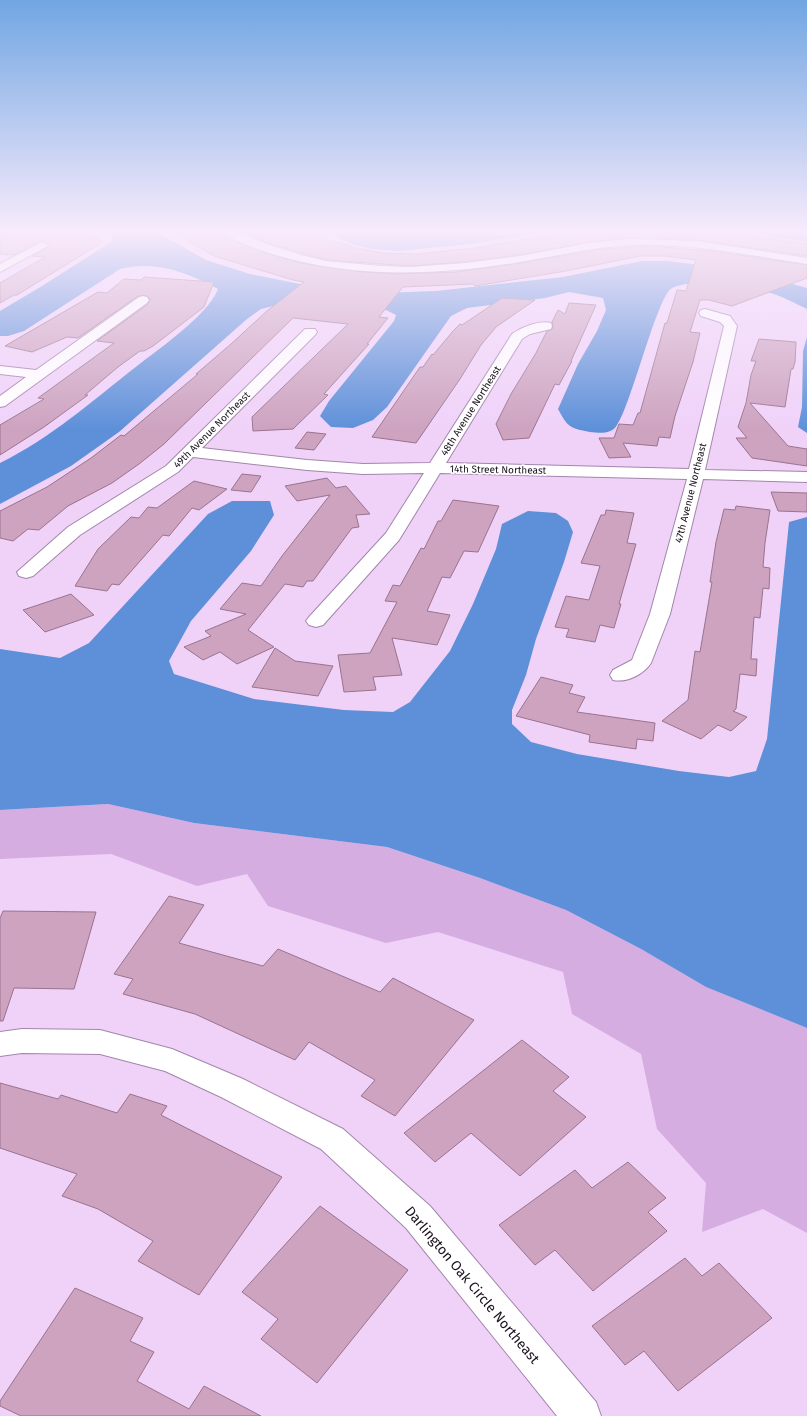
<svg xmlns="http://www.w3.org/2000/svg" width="807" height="1416" viewBox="0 0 807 1416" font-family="'Fira Sans',sans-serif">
<rect width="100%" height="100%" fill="#f0d2f9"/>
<path fill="#d5ade1" d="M108,804L194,823L387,847L480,878L566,910L641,949L706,987L807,1028V1233L763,1209L702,1232L706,1183L657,1129L641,1054L572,1014L563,972L438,932L386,943L268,906L247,874L197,886L111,854L0,859V810Z"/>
<g fill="#5e90d9">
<path d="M98,231H155L206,260L250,274L320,288L381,293L436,291L563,277L642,261H667L701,265L782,281L807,288V309C795,303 781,296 768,292C746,286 692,278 672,288C657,296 632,403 617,425C611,435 599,433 590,432C569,428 568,427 558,409L578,364L597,331L606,310L603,298L569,292L545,298L467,308L451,316L387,407L373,420L353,428L331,427L320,416L329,401L394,321L396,315L386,310L281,304L261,309L247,319L119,432L71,466L0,504V463C51,438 92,401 137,366C160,348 208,315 218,289C187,272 155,260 120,269L24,331L8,336H0V311L42,286L111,242L112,236Z"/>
<path d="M325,231H554L470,244L398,251L372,249L354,245Z"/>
<path d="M736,231L807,232V242Z"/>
<path d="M807,337V433L798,427L802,407L803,351Z"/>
<path d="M232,501H270L274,515L251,551L191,621L169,661L174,674L254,699L344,710L393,712L410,702L450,651L473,604L496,549L502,524L528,511L556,513L568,521L573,532L564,562L536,639L526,675L512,710V724L531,742L577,754L679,771L729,777L756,771L767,739L789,522L807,517V1028L706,987L641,949L566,910L480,878L387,847L194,823L108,804L0,810V649L60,658L89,643L208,514Z"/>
</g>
<g fill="#cda3c0" stroke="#9a738e">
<path d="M18,231H83L103,242L17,295H14L0,303V283L45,257L32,256L47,248L49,245L41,241L14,255L0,254V234L19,232Z"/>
<path d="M172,231H223L226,236L237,242L269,254L300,263L363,272L394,274L457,272L520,263L603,249L652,246L719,252L807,265V278L732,306L709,300H700L690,332L700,333L693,362L675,416L670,438L659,437L657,446L623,443L631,457L609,458L599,438H614L619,424L633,425L638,413H640L665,323H667L677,290L686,291L696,260L665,256H640L566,271L475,286L473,284L403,287L379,317L388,318L367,344H369L324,394L328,395L293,429L253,431L252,417L348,324L293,318L164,444L139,464L112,483L68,506L39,530L28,529L13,541L0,538V511L47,487L91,458L121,435L124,436L198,374H196L231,344L268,310L304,282L293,280L214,256Z"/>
<path d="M239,231H327L328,240L357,248L384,253L415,254L476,248L571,231H714L807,244V256L697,240L630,238L589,242L520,255L465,262L410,266L326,260L268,243Z"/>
<path d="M144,277L214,282L204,307L153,346L144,351H140L118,367L85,395H88L44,427L0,455V425L44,399L38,398L114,343L97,341L148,304L150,299L147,296H138L78,338L67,337L32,352L5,346L98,292L107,293L124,279L141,280Z"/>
<path d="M502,298L535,300L496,327L481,345L460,379L416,443L372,437L420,367H423L432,354L433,355L453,331L460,324L462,325Z"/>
<path d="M569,303L596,305L571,361H572L559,385L555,384L529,438L503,440L496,424L511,394L536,353L547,331L552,329L553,326L552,322L558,310L565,314Z"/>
<path d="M759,339L796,342L795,362L793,369H791L785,407L750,403L788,446L807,449V466L752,458L736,438H747L738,427L746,403L751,375L756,361H751Z"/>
<path d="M307,432L326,434L314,450L295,448Z"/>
<path d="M242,474L261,476L251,492L231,490Z"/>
<path d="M327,478L336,488L346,486L370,514L356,515L359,527L352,528L313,581H307L303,587L285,584L248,630L274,647L237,664L220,652L203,660L184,647L211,636L205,631L246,614L220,609L242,583L261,586L282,556L330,495L297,501L285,486Z"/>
<path d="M194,481L227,489L199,510L192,508L169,536L163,535L119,585L112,584L107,591L75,586L98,549L131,517L139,518L148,507L157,508Z"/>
<path d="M771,492L807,493V512L778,511Z"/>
<path d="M453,500L499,506L478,552L464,551L450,578L442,577L427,611L450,615L437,645L392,638L402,675L373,677L376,690L344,692L338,655L370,653L397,602L385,601L393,585L400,586L421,548L424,549L438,521H441Z"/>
<path d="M736,506L770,510L765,543L763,567L770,568L769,589L763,588L760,618L754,617L751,659H757L756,676L740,674L736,709L733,711L747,717L731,731L718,725L701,739L662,721L688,700L695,651L700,652L712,582H710L716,542L724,509L735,510Z"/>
<path d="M606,510L634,513L627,543L636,544L619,604H621L614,628L600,625L595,642L566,637L569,629L555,627L566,596L589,600L600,566L581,563L601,515H605Z"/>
<path d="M71,594L94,615L45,632L23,610Z"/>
<path d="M275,648L295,661L333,666L318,696L252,687Z"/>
<path d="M541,677L573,685L569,693L585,697L577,712L655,723L653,741L637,739L636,749L589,742L590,735L516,716Z"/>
<path d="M169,896L204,905L179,943L263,966L278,949L380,992L393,978L474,1020L395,1116L361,1096L375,1080L309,1042L295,1060L195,1014L123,994L133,979L114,974Z"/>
<path d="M3,911L96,912L74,989L14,988L3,1021H0V918Z"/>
<path d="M522,1040L569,1077L553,1091L586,1117L520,1176L471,1133L435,1162L404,1133Z"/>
<path d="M0,1083L58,1099L61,1095L117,1113L130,1094L167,1106L161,1115L282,1177L199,1295L138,1261L153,1241L98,1209L62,1196L77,1174L0,1148Z"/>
<path d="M628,1162L666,1198L648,1212L667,1231L593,1291L555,1250L535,1265L499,1225L575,1170L592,1188Z"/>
<path d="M320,1206L408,1270L317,1383L261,1339L278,1319L242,1292Z"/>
<path d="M685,1258L702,1276L719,1263L772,1318L678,1391L644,1351L625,1365L592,1326Z"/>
<path d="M75,1288L143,1318L130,1341L154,1352L137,1381L189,1409L204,1386L261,1416H21L0,1406V1401Z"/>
</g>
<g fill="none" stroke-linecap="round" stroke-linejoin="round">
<g stroke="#a186aa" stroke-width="2">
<g id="minor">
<path d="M224,231H236L267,244L301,255L326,261L382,266L410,267L465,263L520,256L589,243L630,239L697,241L807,258V264C749,255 690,243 630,245C593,247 557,256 520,262C436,276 352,279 269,253C258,249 229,240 224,231Z"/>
<path d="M42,242L48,245L46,247L0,272V264Z"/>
<path d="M143,296L147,297L149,300L147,303L5,406L0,407V396L26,377L0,374V366L36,370L139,297Z"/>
<path d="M705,309L730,316L737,326L705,470L807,472V482L703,479L670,614L651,663C644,674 627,683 613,680L610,675L613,670L632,660L650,614L687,479L440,473L399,540L323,625L316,627L309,625L306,621L309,617L386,533L424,473L363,474L307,470L193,457L178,472L80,535L33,576L26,578L19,576L17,572L68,527L166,466L305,329H315L317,332L315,335L202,448L307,460L363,464L430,463L512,334C522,327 539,320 551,323L552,326L551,329L530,334L522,339L446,463L689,469L724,326L720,322L701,316L699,313L701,310Z"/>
<path d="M22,1029L100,1030L172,1049L243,1079L343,1129L430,1206L596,1402L601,1416H557L406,1228L321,1149L221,1097L165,1071L100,1054L22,1053L0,1056V1032Z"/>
</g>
</g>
<use href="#minor" fill="#fff" fill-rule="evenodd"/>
</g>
<linearGradient id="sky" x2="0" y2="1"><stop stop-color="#71a6e2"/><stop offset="0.54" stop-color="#f8ebfc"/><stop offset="1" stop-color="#f8ebfc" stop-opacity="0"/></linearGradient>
<rect width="807" height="429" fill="url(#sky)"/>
<g text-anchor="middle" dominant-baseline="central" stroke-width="3.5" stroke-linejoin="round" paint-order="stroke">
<g font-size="10" fill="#1b111e" stroke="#fff">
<text transform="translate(471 411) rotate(-58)">48th Avenue Northeast</text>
<text transform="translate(212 430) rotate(-45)">49th Avenue Northeast</text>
<text transform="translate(498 470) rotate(1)">14th Street Northeast</text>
<text transform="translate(691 493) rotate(-76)">47th Avenue Northeast</text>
</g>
<g font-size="14" fill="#1b111e" stroke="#fff">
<text transform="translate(472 1285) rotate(50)">Darlington Oak Circle Northeast</text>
</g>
</g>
</svg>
